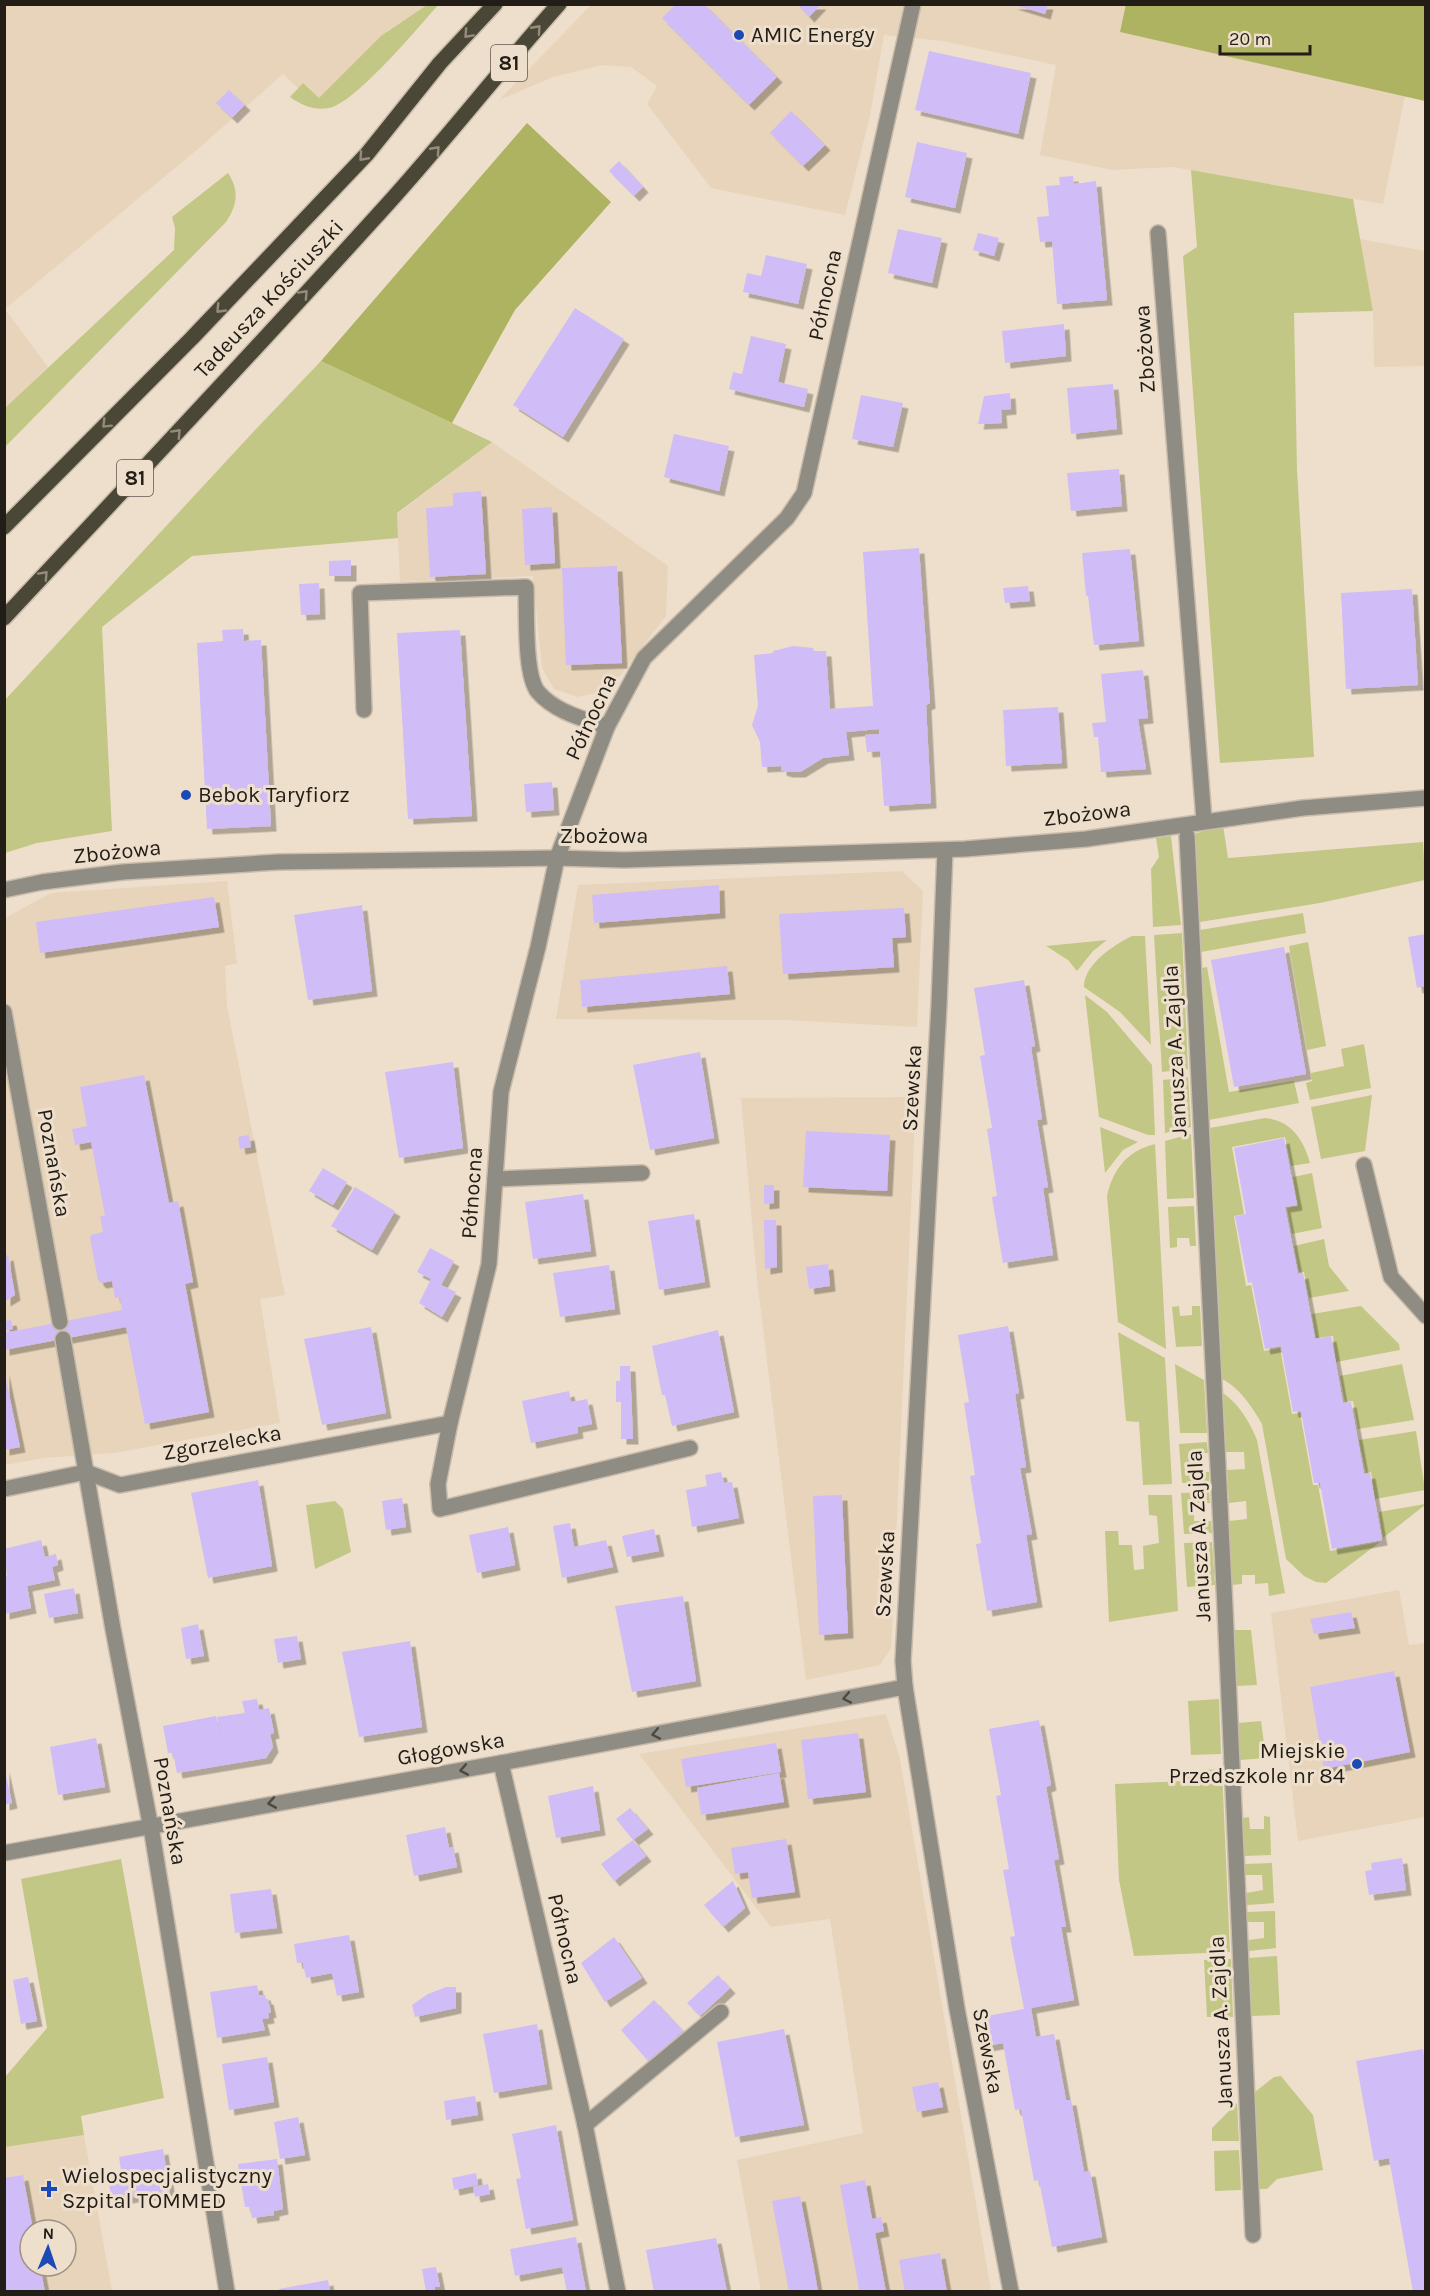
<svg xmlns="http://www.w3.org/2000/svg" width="1430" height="2296" viewBox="0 0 1430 2296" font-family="Karla,sans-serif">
<defs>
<filter id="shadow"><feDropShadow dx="5.5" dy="5.5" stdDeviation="0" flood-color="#0004"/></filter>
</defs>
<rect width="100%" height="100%" fill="#eedfcc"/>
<g fill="#e7d4ba" fill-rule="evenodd">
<path d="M592,4L1126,5L1120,32L1405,96L1383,204L1173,167L1112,170L1040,155L1056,65L943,41L884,35L870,116L845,215L711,188L647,104L657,86L631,67L602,65L553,77L499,100Z"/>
<path d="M5,5H437L324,103L306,96L283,74L199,148L5,309L48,367L5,408Z"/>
<path d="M1360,239L1425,251V366L1374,367L1373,311Z"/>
<path d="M492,442L668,566L666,616L609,690L578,697L554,689L542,668L533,576L400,582L397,514Z"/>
<path d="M902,871L923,891L917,1027L783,1020L556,1019L578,885Z"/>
<path d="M227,881L237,963L225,966L227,1006L285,1295L260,1299L280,1423L114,1453L44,1458L5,1465V918L51,893Z"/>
<path d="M916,1097L891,1648L880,1665L806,1680L757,1279L741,1098Z"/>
<path d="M1399,1590L1409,1645L1425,1643V1817L1298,1841L1271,1613Z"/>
<path d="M886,1714L900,1759L991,2291H761L737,2160L863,2133L830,1919L771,1927L639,1754Z"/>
<path d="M84,2135L112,2291L5,2292V2147ZM30,2230H66V2266H30Z"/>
</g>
<g fill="#c2c785">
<path d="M427,5H438C419,27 354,104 329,108C314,111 301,105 290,97L303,83L319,98L381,36Z"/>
<path d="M1191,170L1353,199L1373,311L1294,313L1297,470L1314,757L1220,763L1183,256L1197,247Z"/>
<path d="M228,173C239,190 238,204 226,222L5,447V408L174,250L175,228L172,217Z"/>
<path d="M321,361L492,442L397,513L398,538L192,556L102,627L112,831L37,843L5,853L4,701L257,428Z"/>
<path d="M1223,825L1228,858L1423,842L1425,880L1320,903L1200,922L1194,834Z"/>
<path d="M1171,836L1181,925L1153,927L1151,869L1159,857L1156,838Z"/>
<path d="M1303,913L1306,933L1201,952L1200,930Z"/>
<path d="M1182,933L1188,1069L1162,1072L1154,935Z"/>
<path d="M1132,936H1145L1151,1045L1120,1012L1084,987C1084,964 1114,945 1132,936Z"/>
<path d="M1107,940L1093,951L1077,971L1068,960L1046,946Z"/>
<path d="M1308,942L1326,1046L1307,1050L1289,946Z"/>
<path d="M1207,967L1229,1092L1294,1081L1299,1103L1209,1120L1202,968Z"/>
<path d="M1085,995L1107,1012L1152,1065L1155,1135H1148L1099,1117Z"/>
<path d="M1364,1044L1371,1088L1310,1100L1306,1083L1312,1081L1311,1073L1344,1066L1341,1049Z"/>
<path d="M1188,1077L1191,1127L1165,1133L1163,1080Z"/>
<path d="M1372,1095L1365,1151L1321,1159L1311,1107Z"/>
<path d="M1265,1118C1291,1120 1304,1140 1310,1163L1291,1166L1285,1137L1232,1147L1244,1214L1234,1216L1246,1286L1251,1285L1264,1351L1280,1348L1292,1414L1300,1413L1313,1485H1318L1330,1551L1380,1542L1326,1583L1316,1582L1304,1576L1286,1559L1262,1424C1252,1407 1240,1388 1222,1379L1210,1128Z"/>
<path d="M1100,1127L1138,1142L1123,1150L1105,1173Z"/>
<path d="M1191,1134L1194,1198L1167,1199L1165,1141Z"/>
<path d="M1155,1144L1166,1349L1118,1322L1107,1196C1113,1169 1127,1151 1155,1144Z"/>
<path d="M1312,1173L1322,1228L1292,1234L1287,1208L1298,1206L1293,1177Z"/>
<path d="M1194,1206L1196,1246H1190L1189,1238H1177V1247L1170,1248L1168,1207Z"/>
<path d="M1324,1239L1329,1266L1349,1291L1309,1298L1304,1272H1299L1294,1246Z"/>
<path d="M1179,1306L1180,1316L1192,1315V1306H1200L1202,1346L1176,1347L1172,1307Z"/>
<path d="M1361,1306L1399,1344L1400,1350L1336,1362L1333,1336L1316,1338L1312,1314Z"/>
<path d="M1118,1332L1165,1358L1172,1484L1143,1485L1139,1422L1126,1421Z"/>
<path d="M1175,1364L1204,1380L1207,1433H1180Z"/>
<path d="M1402,1364L1414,1420L1358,1429L1353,1401L1345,1402L1340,1376Z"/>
<path d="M1223,1393C1240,1405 1249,1421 1257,1440L1285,1593L1269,1596L1268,1583L1255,1584V1575H1242V1584L1232,1585L1229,1521L1247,1519L1246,1501L1229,1503L1227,1470L1245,1469L1244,1452H1226Z"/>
<path d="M1416,1431L1425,1490L1375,1499L1371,1472L1366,1473L1359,1440Z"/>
<path d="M1207,1442L1208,1453L1191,1454L1192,1472H1209V1482L1182,1483L1179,1444Z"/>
<path d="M1209,1492L1210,1503L1194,1504V1521H1211L1212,1533L1184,1534L1181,1493Z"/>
<path d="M1148,1495H1172L1178,1611L1109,1622L1105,1531H1118L1119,1545H1132L1134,1570L1144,1569L1143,1546L1159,1543L1157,1516L1149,1515Z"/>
<path d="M335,1501L343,1509L351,1552L315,1569L306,1505Z"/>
<path d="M1425,1504V1505L1383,1538L1379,1512Z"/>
<path d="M1212,1542L1215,1585L1187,1587L1184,1543Z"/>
<path d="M1234,1630H1251L1257,1685L1237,1686Z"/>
<path d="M1219,1699L1221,1754L1191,1755L1188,1701Z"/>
<path d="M1261,1721L1266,1758L1240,1760L1238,1723Z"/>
<path d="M1222,1769L1230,1952L1134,1956L1119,1880L1115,1784L1185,1781V1771Z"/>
<path d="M1264,1816L1270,1817L1271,1855L1244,1856L1242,1818L1249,1817L1250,1829H1264Z"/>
<path d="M121,1859L164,2098L81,2116L84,2135L5,2147V2077L47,2028L21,1879Z"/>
<path d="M1272,1863L1274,1903L1247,1905L1246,1893L1263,1890L1262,1875H1245V1864Z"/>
<path d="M1275,1911L1276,1948L1249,1951L1248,1940L1264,1938V1922H1247V1912Z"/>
<path d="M1277,1956L1280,2015L1251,2016L1249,1958Z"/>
<path d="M1231,1959L1233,2017H1207L1204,1960Z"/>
<path d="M1281,2076L1313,2115L1323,2170L1277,2179L1267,2189H1259L1255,2092L1274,2077Z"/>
<path d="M1237,2103L1239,2141H1212V2128Z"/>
<path d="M1239,2150L1241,2190L1215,2191L1214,2151Z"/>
</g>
<g fill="#aeb362">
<path d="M1126,4L1425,5V101L1120,32Z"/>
<path d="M527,123L611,202L515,310L452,423L321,361Z"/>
</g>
<g fill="#d0bcf7" filter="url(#shadow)">
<path d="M676,4H704L777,77L749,105L662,18Z"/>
<path d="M797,4H821L809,17Z"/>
<path d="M1012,4H1048L1045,14Z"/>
<path d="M929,51L1031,73L1018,134L915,110Z"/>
<path d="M229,90L245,105L232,118L216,103Z"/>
<path d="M791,111L825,145L803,166L770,133Z"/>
<path d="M917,142L967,153L955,208L905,197Z"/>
<path d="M619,161L643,187L634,196L609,171Z"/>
<path d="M1073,176L1074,184L1096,181L1107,300L1057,304L1052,241L1040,242L1037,217L1049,216L1046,186L1060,185L1059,177Z"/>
<path d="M898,229L942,238L932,283L888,273Z"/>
<path d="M978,233L999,238L994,256L973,250Z"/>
<path d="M766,255L807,264L798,304L743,292L747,273L761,276Z"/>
<path d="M575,308L624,339L563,437L513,405Z"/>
<path d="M1064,324L1066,356L1005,363L1002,331Z"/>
<path d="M751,336L786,344L778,382L808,389L804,407L729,389L733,372L742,374Z"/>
<path d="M1113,384L1117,429L1071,434L1067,388Z"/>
<path d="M1010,393L1011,409L1001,410L1002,423L978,424L984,396Z"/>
<path d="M861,395L903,403L893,447L852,439Z"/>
<path d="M674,434L729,446L719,491L664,477Z"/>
<path d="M1119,469L1122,506L1071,511L1067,473Z"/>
<path d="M481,491L486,574L430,577L426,508L453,506V493Z"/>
<path d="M552,507L555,563L525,565L522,509Z"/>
<path d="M919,548L930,703L926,705L931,803L884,806L880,751L867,752L865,735L879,734V729L846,732L849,755L823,758L800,772H787L781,770V766L762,767L760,742L752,725L758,706L754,655L773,653V651L793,646L813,648L814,651H826L830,709L873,706L863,552Z"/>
<path d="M1130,549L1139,641L1094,645L1088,596H1086L1082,553Z"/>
<path d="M351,560V576H329V561Z"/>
<path d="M617,566L622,663L566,665L562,568Z"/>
<path d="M319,583L320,614L301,615L299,584Z"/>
<path d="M1028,586L1030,601L1005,603L1003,588Z"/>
<path d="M1412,589L1418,685L1346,689L1341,593Z"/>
<path d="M243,629L244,641L261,640L271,826L207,829L197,643L223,641L222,630Z"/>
<path d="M460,630L472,816L408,819L397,633Z"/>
<path d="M1143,670L1148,718L1138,719L1146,769L1101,772L1098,737H1094L1092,723L1106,722L1101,674Z"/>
<path d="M1058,707L1062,763L1006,766L1003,710Z"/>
<path d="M552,782L554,810L526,812L524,784Z"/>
<path d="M719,885L720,913L594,923L592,895Z"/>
<path d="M214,897L219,927L40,953L36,922Z"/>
<path d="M362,905L372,991L308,1000L294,915Z"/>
<path d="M904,908L906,937L892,938L894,967L783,974L779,914Z"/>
<path d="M1425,934V986L1417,988L1408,937Z"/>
<path d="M1284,947L1306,1074L1234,1087L1211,960Z"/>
<path d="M727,966L730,994L582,1007L580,980Z"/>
<path d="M1024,980L1035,1046L1031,1047L1042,1119L1037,1120L1048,1187L1043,1188L1053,1255L1003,1263L992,1197L997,1196L987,1129L992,1128L980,1056L985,1055L974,988Z"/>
<path d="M700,1052L714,1138L650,1150L633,1065Z"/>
<path d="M453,1062L463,1148L399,1158L385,1072Z"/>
<path d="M144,1075L169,1203L178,1201L193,1282L185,1284L209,1412L145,1424L126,1327L4,1350V1333L122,1310L120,1297L115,1298L112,1281L101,1283L98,1280L90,1238L91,1235L103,1232L100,1217L105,1215L91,1142L75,1145L72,1129L87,1126L80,1087Z"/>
<path d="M806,1131L890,1135L887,1191L803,1187Z"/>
<path d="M249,1135L251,1147L240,1149L238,1137Z"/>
<path d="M1284,1138L1297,1205L1285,1207L1298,1274L1303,1273L1315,1339L1331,1336L1343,1403L1351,1402L1364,1474L1370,1473L1382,1540L1332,1549L1320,1483H1314L1301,1411L1293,1412L1281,1346L1265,1349L1252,1282L1248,1283L1235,1216L1246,1214L1234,1148Z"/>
<path d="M323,1168L347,1182L333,1205L309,1191Z"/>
<path d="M764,1185H774V1203L764,1204Z"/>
<path d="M355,1187L395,1211L372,1250L331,1226Z"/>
<path d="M583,1194L591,1251L533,1259L525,1202Z"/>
<path d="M694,1214L705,1282L659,1290L648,1221Z"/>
<path d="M764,1220H776L777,1267L765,1269Z"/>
<path d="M430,1248L454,1261L441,1285L456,1292L442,1317L419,1303L431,1279L417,1272Z"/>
<path d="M8,1255L15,1295L5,1301V1256Z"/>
<path d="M828,1264L830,1286L809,1289L806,1267Z"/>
<path d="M609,1265L615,1309L560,1317L553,1273Z"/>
<path d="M11,1320L13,1329L4,1331V1321Z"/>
<path d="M1008,1326L1019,1393L1015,1394L1026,1467L1020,1468L1032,1534L1026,1535L1037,1602L987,1611L976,1544L981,1543L970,1476L975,1475L964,1403L969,1402L958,1335Z"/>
<path d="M371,1327L386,1413L322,1425L304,1339Z"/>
<path d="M718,1330L734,1412L672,1426L665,1395H662L652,1346Z"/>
<path d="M620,1366H630L633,1439H621V1402H616V1381H620Z"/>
<path d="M4,1370L20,1447L4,1450Z"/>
<path d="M569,1391L571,1402L587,1399L592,1424L577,1427L578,1433L531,1443L522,1401Z"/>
<path d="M721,1472L724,1483L732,1482L739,1518L692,1527L686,1490L707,1486L705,1475Z"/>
<path d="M258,1480L272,1566L208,1578L191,1493Z"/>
<path d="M842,1495L848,1633L819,1635L813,1496Z"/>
<path d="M402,1498L406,1527L386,1530L382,1501Z"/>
<path d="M570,1523L574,1547L606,1540L613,1567L562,1578L553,1526Z"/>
<path d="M508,1527L515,1565L477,1573L469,1535Z"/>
<path d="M654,1529L659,1551L627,1557L622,1536Z"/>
<path d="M41,1540L45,1557L56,1554L58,1565L52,1567L55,1580L27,1586L31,1608L4,1614V1577L7,1576L4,1549Z"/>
<path d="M74,1588L78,1613L49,1618L44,1594Z"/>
<path d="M683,1596L696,1681L632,1692L615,1606Z"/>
<path d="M1351,1612L1355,1628L1314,1634L1310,1619Z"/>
<path d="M198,1624L204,1656L186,1659L181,1628Z"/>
<path d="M297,1636L301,1659L278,1663L274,1639Z"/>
<path d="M410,1641L422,1727L359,1737L342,1652Z"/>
<path d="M1394,1671L1410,1752L1324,1769L1310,1687Z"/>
<path d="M257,1699L259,1710L269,1708L274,1733L270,1734L273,1747L266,1758L177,1773L173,1753H168L163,1726L216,1716L223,1748L217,1717L245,1713L242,1701Z"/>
<path d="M1039,1720L1051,1785L1046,1787L1059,1859L1054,1860L1066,1927H1061L1074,2000L1031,2008L1036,2037L1054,2034L1066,2100H1071L1084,2172L1090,2171L1102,2237L1052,2247L1039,2180L1034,2181L1021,2109L1015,2110L1003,2043L981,2047L976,2018L1024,2009L1010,1937L1015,1936L1003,1870L1009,1869L996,1796L1001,1795L989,1729Z"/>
<path d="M858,1733L866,1792L808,1799L801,1740Z"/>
<path d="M96,1738L105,1787L58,1795L50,1747Z"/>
<path d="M776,1743L781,1772L686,1787L681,1759Z"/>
<path d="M4,1767L12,1803L4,1805Z"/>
<path d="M779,1773L784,1802L701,1815L697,1788Z"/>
<path d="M593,1786L600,1830L556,1838L548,1796Z"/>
<path d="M630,1808L648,1829L633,1840L646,1856L614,1881L601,1864L633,1840L616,1819Z"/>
<path d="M445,1827L449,1848L453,1847L457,1867L414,1876L406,1835Z"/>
<path d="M786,1839L795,1892L752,1898L748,1872L735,1874L731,1848Z"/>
<path d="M1402,1858L1406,1890L1369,1895L1365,1871L1372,1870L1371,1863Z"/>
<path d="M733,1881L745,1908L723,1927L704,1905Z"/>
<path d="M271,1889L277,1928L235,1933L230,1894Z"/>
<path d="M349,1935L359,1992L337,1996L332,1973L306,1978L303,1963H297L294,1944Z"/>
<path d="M614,1937L642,1978L605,2002L581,1963Z"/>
<path d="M718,1975L730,1988L700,2016L687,2003Z"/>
<path d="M28,1977L37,2021L21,2024L13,1980Z"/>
<path d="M257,1985L259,1995H265L266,1999H268L271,2012L268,2013L269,2018L262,2019L265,2030L217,2038L210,1992Z"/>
<path d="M446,1987H456V2008L415,2017L412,2005L428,1994Z"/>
<path d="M654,2000L683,2031L649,2062L621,2030Z"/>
<path d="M537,2024L547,2084L494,2093L483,2034Z"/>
<path d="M784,2029L804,2125L735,2137L717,2042Z"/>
<path d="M1423,2049L1425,2063V2292H1413L1389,2158L1374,2161L1356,2061Z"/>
<path d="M267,2057L274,2102L229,2110L222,2064Z"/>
<path d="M938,2082L943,2107L917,2112L912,2087Z"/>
<path d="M475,2096L478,2115L446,2120L444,2101Z"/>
<path d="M298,2117L305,2155L280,2159L274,2122Z"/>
<path d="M556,2125L573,2220L526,2229L516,2179L521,2178L512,2134Z"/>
<path d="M163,2149L170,2192L112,2200L108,2179L122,2176L119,2157Z"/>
<path d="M277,2159L283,2209L274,2211V2215L252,2218L250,2207H245L238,2164Z"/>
<path d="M476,2173L478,2185L454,2190L452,2178Z"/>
<path d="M23,2175L33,2230H30V2266H40L45,2292H4V2178Z"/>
<path d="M865,2180L872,2219L881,2217L884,2231L875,2233L886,2292H859L858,2283L840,2185Z"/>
<path d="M488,2184L490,2194L475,2197L473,2187Z"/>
<path d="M800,2196L813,2263L818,2292H789L772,2201Z"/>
<path d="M576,2237L586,2292H567L562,2267L515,2276L510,2249Z"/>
<path d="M716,2238L727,2292H654L646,2250Z"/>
<path d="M940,2253L947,2292H905L899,2260Z"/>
<path d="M436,2267L440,2287H435V2292H426L422,2269Z"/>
<path d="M328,2280L330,2292H280L279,2289Z"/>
</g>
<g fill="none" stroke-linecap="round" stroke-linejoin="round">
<g stroke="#c9bcab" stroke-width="18">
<g id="minor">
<path d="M1158,233L1204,820"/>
<path d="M364,710L360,593L526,587C527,611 524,675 538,692C555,712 584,719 607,727"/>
<path d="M1187,836L1225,1608L1253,2235"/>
<path d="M945,850L939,1005L903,1661L905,1687L957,2009L1011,2292"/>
<path d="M4,890L42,882L123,872L278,862L557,858L624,860L965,849L1086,839L1303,808L1426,798"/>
<path d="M4,1012L60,1322"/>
<path d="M1364,1165L1391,1277L1426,1316"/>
<path d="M495,1179L642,1173"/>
<path d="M63,1339L113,1629L153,1839L227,2292"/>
<path d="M690,1448L440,1509L438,1484L450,1423L489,1264L501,1092L538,947L557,858L607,727L644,658L787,518L804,493L913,4"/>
<path d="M4,1489L86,1472L120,1485L450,1423"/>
<path d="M501,1763L585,2125L618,2292"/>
<path d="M4,1853L501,1763L905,1687"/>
<path d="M585,2125L721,2012"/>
</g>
</g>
<g stroke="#c9bcab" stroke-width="18">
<g id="major">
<path d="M4,527L192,338L367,154L440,63L495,4"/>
<path d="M4,618C131,482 259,346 384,208C444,142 499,71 559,4"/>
</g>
</g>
<use href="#minor" stroke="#8e8c83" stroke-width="15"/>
<use href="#major" stroke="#4b4737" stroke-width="15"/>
</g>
<defs><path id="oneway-chevron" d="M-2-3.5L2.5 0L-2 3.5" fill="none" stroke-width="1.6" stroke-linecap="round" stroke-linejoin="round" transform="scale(1.5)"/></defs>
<g stroke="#948b7a">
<use href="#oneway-chevron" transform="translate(537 29) rotate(-48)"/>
<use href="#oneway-chevron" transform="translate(468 34) rotate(133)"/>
<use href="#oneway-chevron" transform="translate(436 150) rotate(-48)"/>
<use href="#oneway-chevron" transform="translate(363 157) rotate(132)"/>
<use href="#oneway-chevron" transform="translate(304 294) rotate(-47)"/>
<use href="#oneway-chevron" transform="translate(220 309) rotate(134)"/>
<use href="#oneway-chevron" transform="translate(106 424) rotate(135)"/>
<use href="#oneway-chevron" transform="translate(177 433) rotate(-47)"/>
<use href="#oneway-chevron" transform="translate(44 575) rotate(-47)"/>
</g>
<g stroke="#4d4942">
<use href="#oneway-chevron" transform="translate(847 1698) rotate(169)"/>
<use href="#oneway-chevron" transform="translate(656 1734) rotate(169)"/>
<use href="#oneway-chevron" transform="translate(464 1770) rotate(170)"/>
<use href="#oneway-chevron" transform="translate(272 1803) rotate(170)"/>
</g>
<g fill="#1b4ab7" stroke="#eedfcc" stroke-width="2">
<circle cx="739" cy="35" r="6"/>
<circle cx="186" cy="795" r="6"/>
<circle cx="1357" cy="1764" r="6"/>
<path d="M46 2180h6v6h6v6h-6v6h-6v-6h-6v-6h6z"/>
</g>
<g text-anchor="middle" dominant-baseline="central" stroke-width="6" stroke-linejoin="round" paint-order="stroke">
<g fill="#eedfcc" stroke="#5f574d" stroke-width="1.5">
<rect x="491" y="45" width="36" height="36" rx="4.5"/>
<rect x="117" y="460" width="36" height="36" rx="4.5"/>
</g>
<g font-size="21" font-weight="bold" fill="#221d16">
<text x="509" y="63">81</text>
<text x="135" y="478">81</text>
</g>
<g font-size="22" fill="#221d16" stroke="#eedfcc" text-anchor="start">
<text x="751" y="35">AMIC Energy</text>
<text x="198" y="795">Bebok Taryfiorz</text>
<text x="1345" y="1751" text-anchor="end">Miejskie<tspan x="1345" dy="25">Przedszkole nr 84</tspan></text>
<text x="62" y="2176">Wielospecjalistyczny<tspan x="62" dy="25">Szpital TOMMED</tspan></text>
</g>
<g font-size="22" fill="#221d16" stroke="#eedfcc">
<text transform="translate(825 295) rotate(-78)">Północna</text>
<text transform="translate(269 299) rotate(-47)">Tadeusza Kościuszki</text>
<text transform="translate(1145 349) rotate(-94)">Zbożowa</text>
<text transform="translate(591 717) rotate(-65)">Północna</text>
<text transform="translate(1087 814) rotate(-7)">Zbożowa</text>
<text x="604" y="836">Zbożowa</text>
<text transform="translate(117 852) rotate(-6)">Zbożowa</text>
<text transform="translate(1175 1051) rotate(-93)">Janusza A. Zajdla</text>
<text transform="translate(912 1088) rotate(-87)">Szewska</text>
<text transform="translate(54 1163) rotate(80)">Poznańska</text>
<text transform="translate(472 1193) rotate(-86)">Północna</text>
<text transform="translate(222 1443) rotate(-10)">Zgorzelecka</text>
<text transform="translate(1199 1536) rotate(-93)">Janusza A. Zajdla</text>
<text transform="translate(885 1574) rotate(-87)">Szewska</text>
<text transform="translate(451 1749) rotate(-10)">Głogowska</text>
<text transform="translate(170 1811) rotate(80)">Poznańska</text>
<text transform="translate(565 1939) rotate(77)">Północna</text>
<text transform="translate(1221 2022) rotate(-93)">Janusza A. Zajdla</text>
<text transform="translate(988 2051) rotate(79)">Szewska</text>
</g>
</g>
<rect width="1430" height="2296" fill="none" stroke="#221d16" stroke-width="12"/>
<g transform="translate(48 2248) rotate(2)"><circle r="28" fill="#eedfcc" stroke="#9c9183" stroke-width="1.5"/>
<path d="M0-4.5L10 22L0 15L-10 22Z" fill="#1b4ab7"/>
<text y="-9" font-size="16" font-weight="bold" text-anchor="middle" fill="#221d16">N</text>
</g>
<path d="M1220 45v9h90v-9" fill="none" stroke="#221d16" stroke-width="3"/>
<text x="1229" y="45" font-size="18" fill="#221d16" stroke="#eedfcc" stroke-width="4.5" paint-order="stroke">20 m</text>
</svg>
